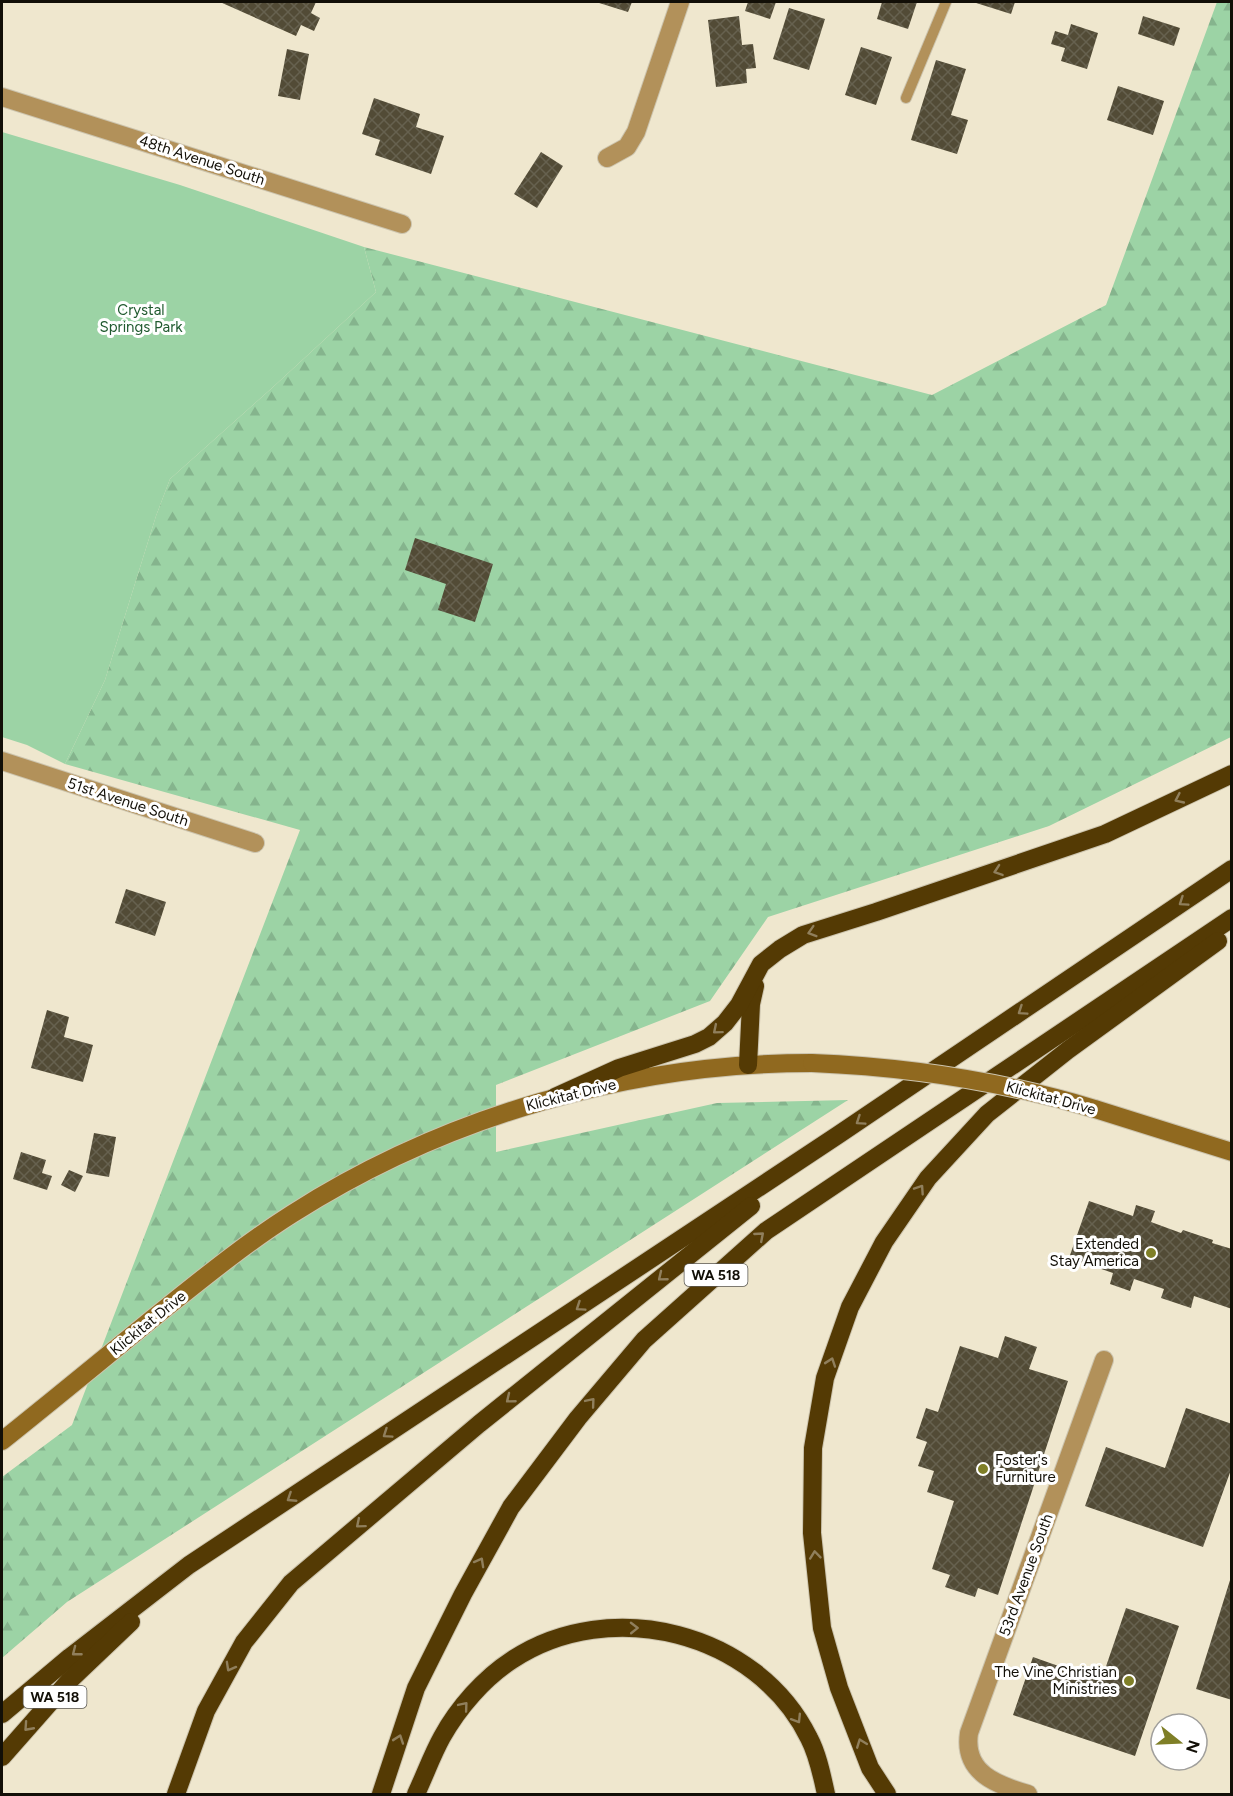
<svg xmlns="http://www.w3.org/2000/svg" width="1233" height="1796" viewBox="0 0 1233 1796" font-family="Figtree,sans-serif">
<defs>
<pattern id="forest-firs" width="22" height="20" patternUnits="userSpaceOnUse" patternTransform="scale(1.5)"><rect width="22" height="20" fill="#9cd3a5"/><path d="M5 1l3.5 6h-7zM16 11l3.5 6h-7z" fill="#85b48d"/></pattern>
<pattern id="building-cross-hatch" width="8" height="8" patternUnits="userSpaceOnUse" patternTransform="scale(1.5)"><rect width="8" height="8" fill="#524b36"/><path d="M0 0l8 8M0 8l8-8" fill="none" stroke="#66614f"/></pattern>
</defs>
<rect width="100%" height="100%" fill="#efe7ce"/>
<path fill="url(#forest-firs)" d="M1217,2H1231V737L1049,826L768,917L710,1001L496,1085V1152L717,1103L848,1100L67,1602L2,1658V1477L72,1425L300,830L65,764L105,680L156,516L170,479L272,388L376,292L364,247L932,395L1106,305Z"/>
<path fill="#9cd3a5" d="M2,132L180,185L364,247L376,292L272,388L170,479L156,516L105,680L65,764L27,745L2,737Z"/>
<g fill="url(#building-cross-hatch)">
<path d="M220,2H316L311,13L320,18L314,31L301,25L296,36Z"/>
<path d="M596,2H632L628,12Z"/>
<path d="M748,2H776L770,19L745,11Z"/>
<path d="M882,2H917L908,29L877,19Z"/>
<path d="M973,2H1015L1011,14Z"/>
<path d="M789,8L825,19L809,70L773,59Z"/>
<path d="M739,16L742,45L753,44L756,68L746,69L747,83L716,87L708,20Z"/>
<path d="M1143,16L1180,28L1174,46L1138,34Z"/>
<path d="M1071,24L1098,33L1087,69L1061,61L1065,48L1051,44L1055,31L1068,35Z"/>
<path d="M861,47L892,57L876,105L845,95Z"/>
<path d="M287,49L309,54L300,100L278,96Z"/>
<path d="M936,60L966,69L951,115L968,120L957,154L911,140Z"/>
<path d="M1118,86L1164,101L1153,135L1107,120Z"/>
<path d="M374,98L420,114L416,127L444,136L431,174L375,155L380,140L362,134Z"/>
<path d="M541,152L563,166L537,208L514,194Z"/>
<path d="M415,538L493,564L475,622L438,610L446,584L405,570Z"/>
<path d="M126,889L166,902L155,936L115,923Z"/>
<path d="M47,1010L69,1017L64,1037L93,1045L83,1082L31,1068Z"/>
<path d="M94,1133L116,1137L109,1177L86,1173Z"/>
<path d="M21,1152L46,1160L42,1173L52,1176L47,1190L13,1179Z"/>
<path d="M69,1170L83,1176L75,1192L61,1185Z"/>
<path d="M1089,1201L1133,1216L1136,1205L1155,1211L1151,1222L1181,1233L1183,1230L1213,1240L1212,1243L1232,1249V1309L1194,1296L1191,1308L1161,1298L1164,1289L1134,1279L1130,1291L1110,1284L1113,1273L1069,1258Z"/>
<path d="M1005,1336L1037,1347L1029,1369L1068,1381L998,1595L978,1588L975,1597L945,1587L950,1575L932,1569L954,1501L927,1492L934,1471L918,1466L927,1442L916,1438L926,1408L938,1412L960,1346L998,1358Z"/>
<path d="M1186,1408L1232,1424V1467L1203,1547L1085,1506L1106,1447L1165,1468Z"/>
<path d="M1231,1577H1232V1700L1196,1689Z"/>
<path d="M1126,1608L1179,1626L1135,1756L1013,1715L1033,1657L1101,1681Z"/>
</g>
<g fill="none" stroke-linecap="round" stroke-linejoin="round">
<g stroke="#ccc4ae" stroke-width="12">
<path id="lane" d="M906,98L946,2"/>
</g>
<g stroke="#ccc4ae" stroke-width="20">
<g id="street">
<path d="M2,97L402,224"/>
<path d="M607,158L627,147L636,132L680,2"/>
<path d="M2,761L255,843"/>
<path d="M1028,1794C997,1785 963,1773 969,1733L1104,1360"/>
</g>
</g>
<g stroke="#ccc4ae" stroke-width="20">
<g id="secondary">
<path d="M1095,1109L1232,1152"/>
<path d="M2,1441C52,1401 102,1360 152,1319C197,1283 243,1245 292,1214C446,1116 629,1063 812,1063"/>
</g>
</g>
<g stroke="#ccc4ae" stroke-width="20">
<g id="highway">
<path d="M748,1065L751,1004L755,986"/>
<path d="M555,1097L619,1068L695,1044L709,1037L725,1023L739,1005L761,964L780,949L803,935L876,912L1105,834L1232,774"/>
<path d="M2,1714L70,1657L189,1565L838,1135L1232,869"/>
<path d="M2,1757L69,1681L131,1622"/>
<path d="M176,1794L206,1711L244,1642L291,1583L479,1424L751,1206"/>
<path d="M381,1794L416,1688L463,1594L511,1507L578,1418L644,1340L766,1231L1232,918"/>
<path d="M416,1794C425,1775 432,1755 442,1737C458,1708 484,1678 512,1660C610,1595 757,1632 809,1738C818,1755 822,1776 826,1794"/>
<path d="M887,1794L870,1768L839,1688L822,1628L812,1533L813,1448L825,1378L850,1307L884,1242L928,1178L987,1114L1068,1050L1218,941"/>
</g>
</g>
<use href="#lane" stroke="#b2915a" stroke-width="10"/>
<use href="#street" stroke="#b2915a" stroke-width="18"/>
<use href="#secondary" stroke="#90691f" stroke-width="18"/>
<use href="#highway" stroke="#543a04" stroke-width="18"/>
<g stroke="#ccc4ae" stroke-width="20" stroke-linecap="butt">
<path id="secondary-bridge" d="M812,1063C909,1067 1002,1081 1095,1109"/>
</g>
<use href="#secondary-bridge" stroke="#90691f" stroke-width="18"/>
</g>
<defs><path id="oneway-chevron" d="M-2-3.5L2.5 0L-2 3.5" fill="none" stroke-width="1.6" stroke-linecap="round" stroke-linejoin="round" transform="scale(1.5)"/></defs>
<g stroke="#907f5c">
<use href="#oneway-chevron" transform="translate(1179 799) rotate(155)"/>
<use href="#oneway-chevron" transform="translate(998 871) rotate(161)"/>
<use href="#oneway-chevron" transform="translate(1183 902) rotate(146)"/>
<use href="#oneway-chevron" transform="translate(812 932) rotate(163)"/>
<use href="#oneway-chevron" transform="translate(1022 1011) rotate(146)"/>
<use href="#oneway-chevron" transform="translate(717 1030) rotate(140)"/>
<use href="#oneway-chevron" transform="translate(860 1121) rotate(146)"/>
<use href="#oneway-chevron" transform="translate(920 1189) rotate(-56)"/>
<use href="#oneway-chevron" transform="translate(760 1236) rotate(-41)"/>
<use href="#oneway-chevron" transform="translate(662 1277) rotate(141)"/>
<use href="#oneway-chevron" transform="translate(580 1307) rotate(146)"/>
<use href="#oneway-chevron" transform="translate(831 1362) rotate(-71)"/>
<use href="#oneway-chevron" transform="translate(510 1399) rotate(141)"/>
<use href="#oneway-chevron" transform="translate(591 1402) rotate(-50)"/>
<use href="#oneway-chevron" transform="translate(387 1434) rotate(146)"/>
<use href="#oneway-chevron" transform="translate(291 1498) rotate(147)"/>
<use href="#oneway-chevron" transform="translate(360 1524) rotate(140)"/>
<use href="#oneway-chevron" transform="translate(815 1555) rotate(-96)"/>
<use href="#oneway-chevron" transform="translate(480 1562) rotate(-61)"/>
<use href="#oneway-chevron" transform="translate(634 1628) rotate(-1)"/>
<use href="#oneway-chevron" transform="translate(76 1652) rotate(142)"/>
<use href="#oneway-chevron" transform="translate(230 1667) rotate(119)"/>
<use href="#oneway-chevron" transform="translate(464 1706) rotate(-50)"/>
<use href="#oneway-chevron" transform="translate(797 1719) rotate(58)"/>
<use href="#oneway-chevron" transform="translate(28 1727) rotate(132)"/>
<use href="#oneway-chevron" transform="translate(399 1739) rotate(-71)"/>
<use href="#oneway-chevron" transform="translate(861 1743) rotate(-111)"/>
</g>
<g fill="#7f7f27" stroke="#fff" stroke-width="2">
<circle cx="1151" cy="1253" r="6"/>
<circle cx="983" cy="1469" r="6"/>
<circle cx="1129" cy="1681" r="6"/>
</g>
<g text-anchor="middle" dominant-baseline="central" stroke-width="6" stroke-linejoin="round" paint-order="stroke">
<g fill="#fff" stroke="#595751" stroke-width="1.5">
<rect x="684.5" y="1264" width="63" height="22" rx="4.5"/>
<rect x="23.5" y="1686" width="63" height="22" rx="4.5"/>
</g>
<g font-size="14" font-weight="bold" fill="#120f07">
<text x="716" y="1275">WA 518</text>
<text x="55" y="1697">WA 518</text>
</g>
<g font-size="15" fill="#120f07" stroke="#fff">
<text transform="translate(202 160) rotate(18)">48th Avenue South</text>
<text transform="translate(128 802) rotate(18)">51st Avenue South</text>
<text transform="translate(571 1095) rotate(-14)">Klickitat Drive</text>
<text transform="translate(1051 1098) rotate(15)">Klickitat Drive</text>
<text transform="translate(148 1323) rotate(-39)">Klickitat Drive</text>
<text transform="translate(1026 1575) rotate(-70)">53rd Avenue South</text>
</g>
<g font-size="15" fill="#205a2f" stroke="#fff">
<text x="141" y="310">Crystal<tspan x="141" dy="17">Springs Park</tspan></text>
</g>
<g font-size="15" fill="#120f07" stroke="#fff" text-anchor="end">
<text x="1139" y="1244">Extended<tspan x="1139" dy="17">Stay America</tspan></text>
<text x="995" y="1460" text-anchor="start">Foster's<tspan x="995" dy="17">Furniture</tspan></text>
<text x="1117" y="1672">The Vine Christian<tspan x="1117" dy="17">Ministries</tspan></text>
</g>
</g>
<rect width="1233" height="1796" fill="none" stroke="#120f07" stroke-width="6"/>
<g transform="translate(1179 1742) rotate(108)"><circle r="28" fill="#ffffff" stroke="#a09f9c" stroke-width="1.5"/>
<path d="M0-4.5L10 22L0 15L-10 22Z" fill="#7f7f27"/>
<text y="-9" font-size="16" font-weight="bold" text-anchor="middle" fill="#120f07">N</text>
</g>
</svg>
